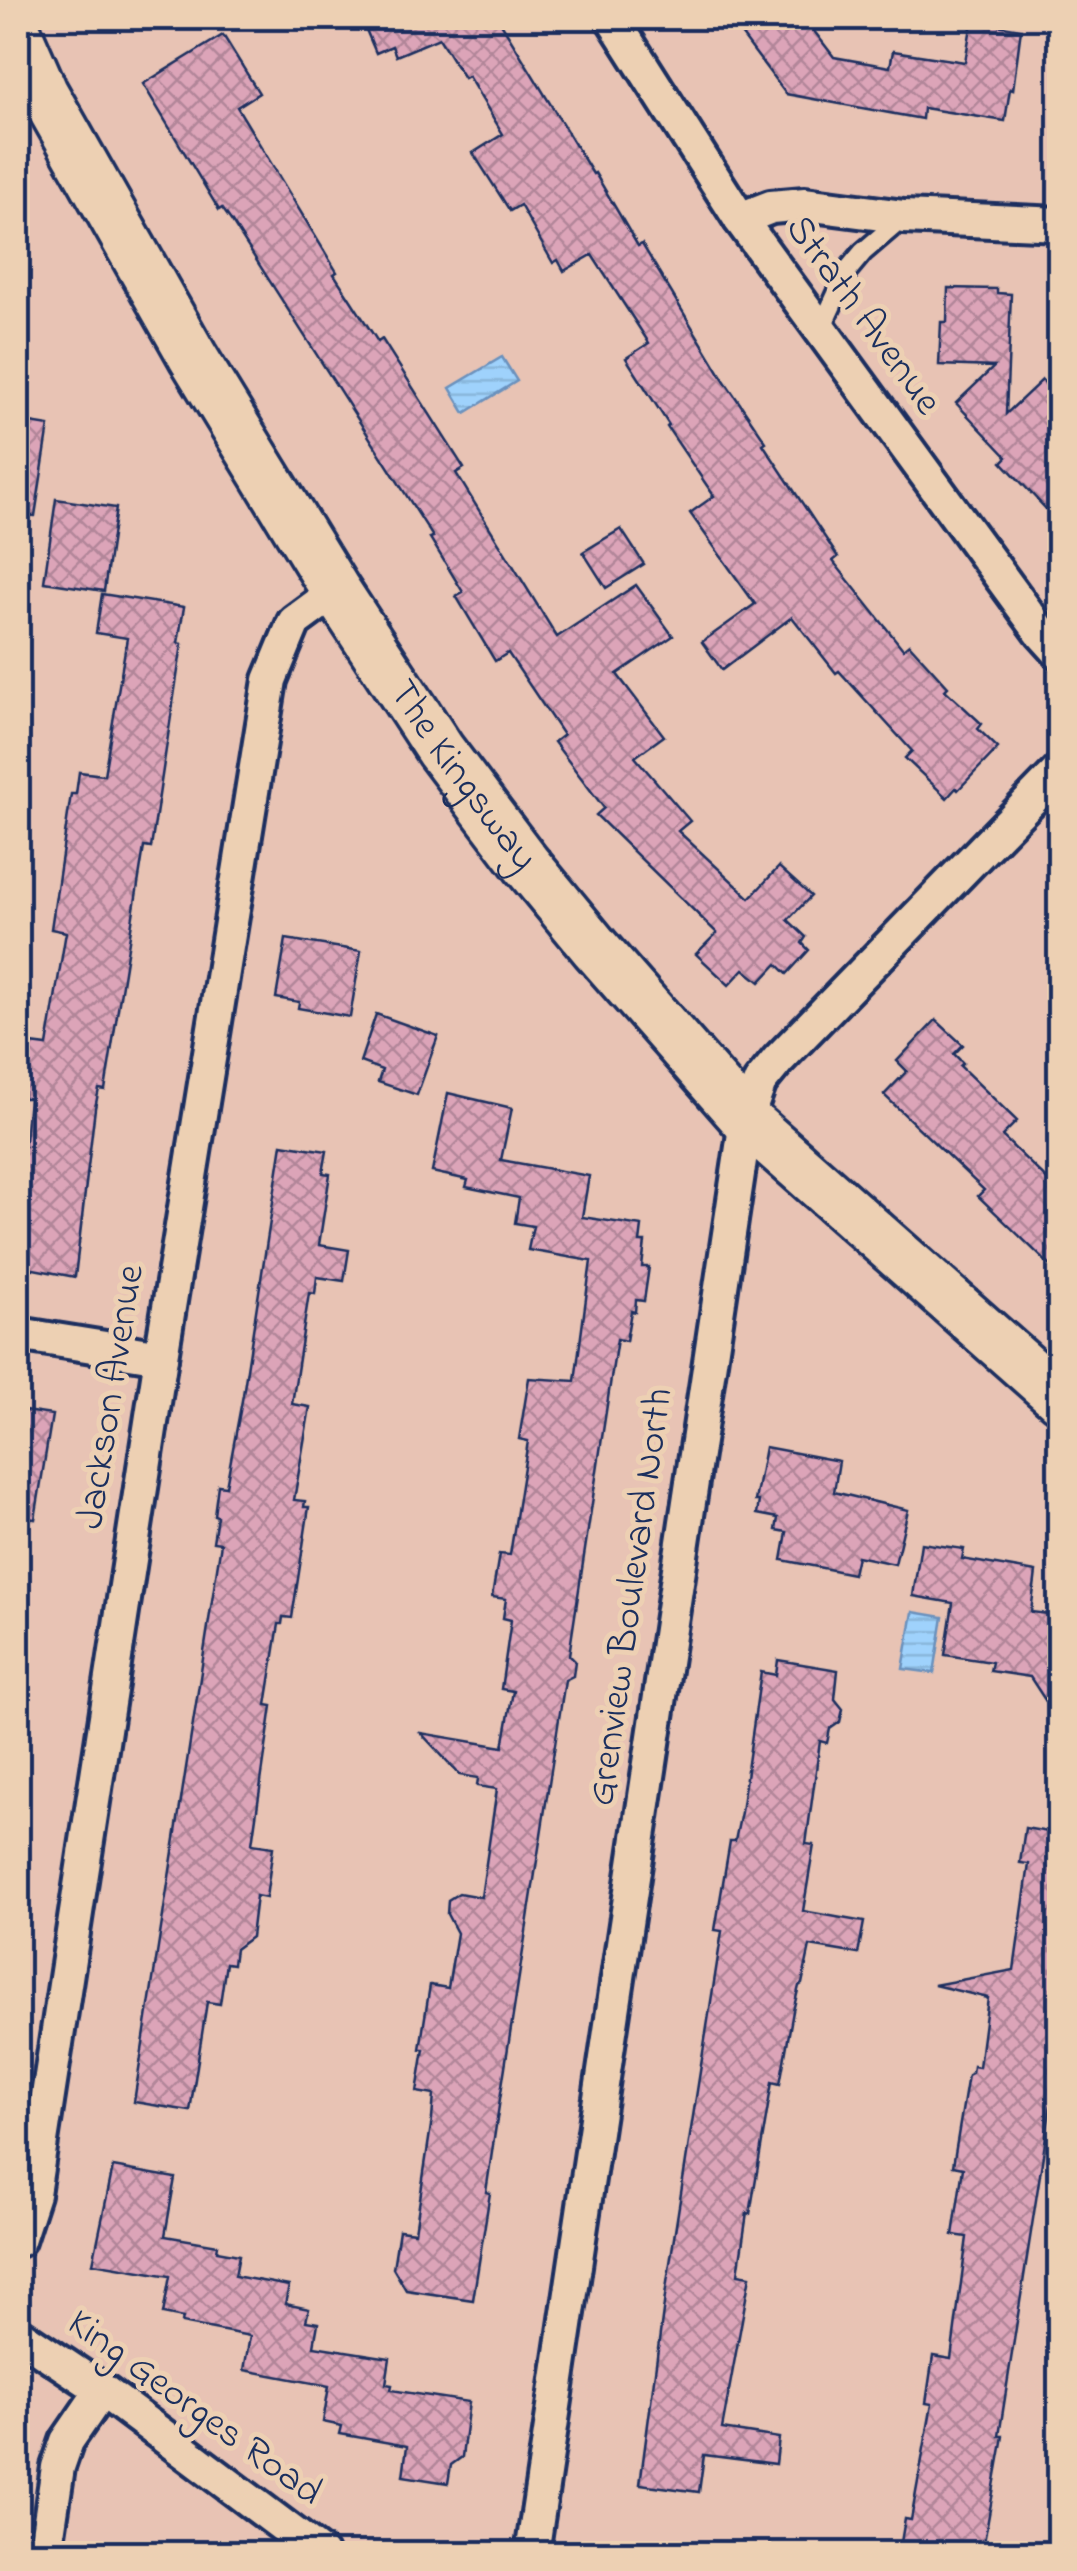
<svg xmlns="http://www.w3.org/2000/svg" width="1077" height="2571" viewBox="0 0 1077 2571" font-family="'Indie Flower',sans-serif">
<defs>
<pattern id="water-rules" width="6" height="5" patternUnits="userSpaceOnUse" patternTransform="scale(2.5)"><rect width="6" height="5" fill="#9fd2fc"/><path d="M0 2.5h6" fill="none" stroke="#88b5da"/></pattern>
<pattern id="building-cross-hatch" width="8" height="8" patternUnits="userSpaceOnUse" patternTransform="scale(2.5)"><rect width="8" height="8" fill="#dca4b8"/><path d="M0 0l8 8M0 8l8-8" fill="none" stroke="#b28699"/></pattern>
</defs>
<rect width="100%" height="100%" fill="#e8c3b4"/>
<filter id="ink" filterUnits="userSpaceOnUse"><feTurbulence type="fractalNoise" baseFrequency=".01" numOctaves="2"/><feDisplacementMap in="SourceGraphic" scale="20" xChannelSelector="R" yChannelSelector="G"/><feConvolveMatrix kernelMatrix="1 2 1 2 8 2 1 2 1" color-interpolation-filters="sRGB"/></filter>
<g filter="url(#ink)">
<g fill="url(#water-rules)" stroke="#6a91bd" stroke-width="2.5">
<path d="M502,357L517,381L465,413L450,388Z"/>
<path d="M913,1612L943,1617L934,1673L903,1669Z"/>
</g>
<g fill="url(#building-cross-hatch)" stroke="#1b2f5e" stroke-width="2.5">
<path d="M361,18H498L593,174L595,173L638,246L642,244L724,380L766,442L763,444L838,557L833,561L903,649L909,644L948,687L945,690L982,724L978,729L998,748L958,790L956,788L947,798L905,758L912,751L839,671L836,673L792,617L722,670L702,642L755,604L690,513L714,496L667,427L669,425L626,358L649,343L592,255L564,271L558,260L553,263L520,205L510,211L473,153L503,134L468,76L464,78L439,38L396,56L392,46L376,53Z"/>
<path d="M729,18H804L834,57L890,67L893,51L965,62L972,21L1021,29L1013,90L1010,89L1005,121L923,108L922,119L786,94Z"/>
<path d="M223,35L259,93L237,107L337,272L334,274L378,342L382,339L464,468L456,473L557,637L636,585L673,636L617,674L664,736L635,757L690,821L678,831L750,898L779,867L811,896L788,920L806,937L802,943L809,950L787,974L777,964L760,982L744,969L729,985L696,954L717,933L596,815L604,808L554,742L563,735L508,653L495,661L456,596L463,592L430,538L433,537L232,222L222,208L219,210L143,84Z"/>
<path d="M948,288L997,289V293L1011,294L1006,414L1042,380L1060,399V524L1002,462L1007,457L956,403L994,367L939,365L941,322H947Z"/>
<path d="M18,421L49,426L35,516L18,515Z"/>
<path d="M56,499L116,508L104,591L44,582Z"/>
<path d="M621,529L644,564L606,588L583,552Z"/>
<path d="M102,594L184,607L178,643L182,644L151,848L144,847L105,1090L99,1089L95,1108L75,1277L18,1266V1218L29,1098H23L31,1044L47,1046L66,932L51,929L71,794H76L79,772L104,775L127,638L96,633Z"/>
<path d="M286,939L361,951L350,1017L298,1008L299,1002L276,998Z"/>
<path d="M376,1014L438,1036L417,1095L378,1082L382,1070L360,1062Z"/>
<path d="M936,1020L963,1045L954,1054L963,1063L960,1066L1017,1121L1002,1136L1060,1192V1275L978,1196L984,1190L884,1095L907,1071L897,1061Z"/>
<path d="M448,1093L512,1108L501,1160L589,1176L582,1217L642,1226L640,1242H645L642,1267H649L644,1301L636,1300L635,1312L631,1311L626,1341L617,1339L569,1655L575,1661L573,1676L565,1680L500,2099L486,2192L490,2193L473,2300L406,2290L393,2268L399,2230L415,2232L432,2119L434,2095L417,2092L424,2049H420L430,1985L448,1988L457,1933L447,1914L448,1900L459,1893L481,1897L497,1789L477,1786L478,1778L460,1775L421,1733L503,1747L513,1691L501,1689L511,1620L503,1618L506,1599L492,1597L499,1554L510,1555L528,1441L519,1439L529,1378L575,1381L591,1261L528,1250L533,1226L515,1223L519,1198L466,1187L468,1180L432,1172Z"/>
<path d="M282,1144L327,1151L323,1173L330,1174L319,1245L349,1250L344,1281L317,1277L315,1294L309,1293L292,1404L310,1407L294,1500L305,1501L304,1507H309L292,1618L283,1617L282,1624H279L266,1705L272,1706L252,1844L273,1847L266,1898L256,1896L251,1937L235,1949L233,1964L226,1963L220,2004L207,2002L190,2111L134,2102L221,1543L213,1542L217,1516L214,1515L218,1485L226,1486L243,1395Z"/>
<path d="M18,1410L52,1415L35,1519L18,1517Z"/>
<path d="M765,1447L839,1461L834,1492L908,1510L895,1564L857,1556L853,1574L782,1560L787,1532L776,1530L778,1518L757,1514L759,1501H755Z"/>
<path d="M921,1543L964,1549L962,1559L1036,1572L1031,1612L1056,1615L1055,1624L1060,1625V1656L1054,1655L1047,1703L1030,1677L990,1671L992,1662L945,1655L953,1603L913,1596Z"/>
<path d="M778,1660L838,1670L835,1699L843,1709L840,1722L830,1729L827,1743L820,1741L806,1844L814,1845L803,1911L864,1922L858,1954L810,1946L802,1984L799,1986L793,2011L780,2084L772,2082L750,2214L747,2213L738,2274L750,2276L722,2429L779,2438L776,2464L704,2455L699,2492L640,2484L666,2289L722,1931L715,1930L730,1841H735L741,1812L761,1672L776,1675Z"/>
<path d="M1025,1828L1060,1834V2047L999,2436H1003L982,2554H899L905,2519L911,2520L932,2404L926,2403L933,2356L951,2359L967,2237L953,2235L963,2168L953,2166L968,2075L972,2073L973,2066L979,2067L988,1998L934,1985L1014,1970L1029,1864L1020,1863Z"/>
<path d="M113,2167L175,2178L165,2236L218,2245L217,2251L239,2255L235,2276L289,2286L285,2304L309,2309L306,2321L318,2323L314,2346L390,2358L386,2384L392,2385L391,2390L469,2402L462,2457L451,2465L448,2483L403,2476L407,2446L340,2434L342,2426L323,2422L329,2386L244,2370L250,2336L182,2323L183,2318L163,2314L170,2276L93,2263Z"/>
</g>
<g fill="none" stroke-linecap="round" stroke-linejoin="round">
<g stroke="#1b2f5e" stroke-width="25">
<path id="lane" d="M820,331L848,270L863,252L904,217"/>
</g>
<g stroke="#1b2f5e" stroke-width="40">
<g id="street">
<path d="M612,18L740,219L1041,632L1060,653"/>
<path d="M740,219L771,207L805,204L904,217L1060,224"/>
<path d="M18,1334L161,1357"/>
<path d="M18,2240L33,2194L161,1357L270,680L294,622L336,591"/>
<path d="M18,2334L102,2390L321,2554"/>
<path d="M45,2554L58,2467L67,2441L102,2390"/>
<path d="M532,2554L746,1120L760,1082L778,1060L1060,770"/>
</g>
</g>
<g stroke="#1b2f5e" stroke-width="55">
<g id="secondary">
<path id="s1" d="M18,35L43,92L193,357L336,591L440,750L526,864L595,948L746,1120L1060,1398"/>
</g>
</g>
<use href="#lane" stroke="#edd0b3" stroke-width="18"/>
<use href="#street" stroke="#edd0b3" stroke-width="32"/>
<use href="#secondary" stroke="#edd0b3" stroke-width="48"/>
</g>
</g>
<g text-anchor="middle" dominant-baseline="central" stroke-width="10" stroke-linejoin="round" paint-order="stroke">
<g font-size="40" fill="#1b2f5e" stroke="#edd0b3">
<text transform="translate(862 316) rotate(54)">Strath Avenue</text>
<text stroke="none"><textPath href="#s1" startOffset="865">The Kingsway</textPath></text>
<text transform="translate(112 1397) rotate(-81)">Jackson Avenue</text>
<text transform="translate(632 1597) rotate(-82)">Grenview Boulevard North</text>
<text transform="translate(194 2409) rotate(36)">King Georges Road</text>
</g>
</g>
<rect width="1077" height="2571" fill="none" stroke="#edd0b3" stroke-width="60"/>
<rect x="30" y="30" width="1017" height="2511" fill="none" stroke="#1b2f5e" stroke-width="4" filter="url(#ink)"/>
</svg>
